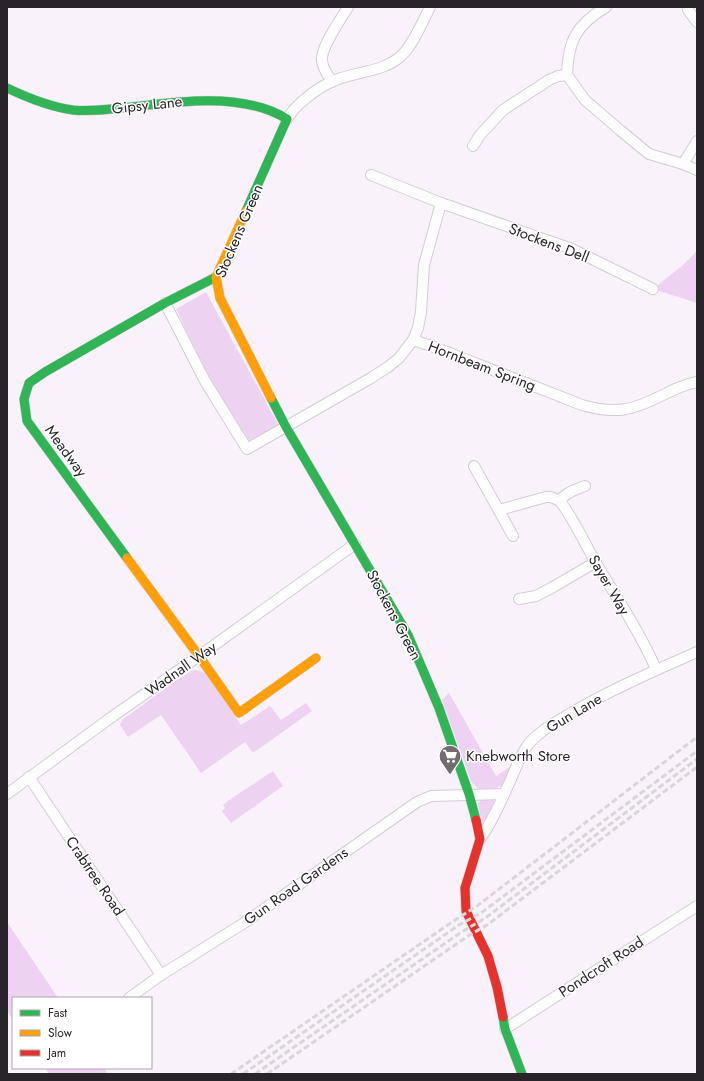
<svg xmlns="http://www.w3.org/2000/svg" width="704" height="1081" viewBox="0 0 704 1081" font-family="Jost,sans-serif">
<rect width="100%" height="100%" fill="#f9f2fa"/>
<g fill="#edd3f1">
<path d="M697,251V303L653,289L683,265Z"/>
<path d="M206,292L279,426L250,442L207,375L176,309Z"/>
<path d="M195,670L201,671L206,674L241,725L270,706L281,720L306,703L312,711L256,751L252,752L245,742L201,773L161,715L128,737L120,725L122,720L174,682L191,671Z"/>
<path d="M449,693L496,776L510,767C508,772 506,780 502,785C501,786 498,787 497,788C486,793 477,790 471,781L442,700Z"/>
<path d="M273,771L283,786L231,823L222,811L225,808L223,805L229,800Z"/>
<path d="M481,800H494V803L487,821L484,822L481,821L478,803Z"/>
<path d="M7,922L58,998H13V1020L7,1011Z"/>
<path d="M45,1068H104L108,1074H49Z"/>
</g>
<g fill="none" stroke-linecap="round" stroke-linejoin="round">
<g stroke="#d2cdd3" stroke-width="12">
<g id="street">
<path d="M688,10L697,22"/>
<path d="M567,75L585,100L621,131L649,154L683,164L697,170"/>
<path d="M567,75C568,41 576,25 606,7"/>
<path d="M332,82C328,75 323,69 322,61C320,48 341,19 348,7"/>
<path d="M287,119C295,105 316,89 331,82C341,77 353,75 364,72C377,69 389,66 400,57C412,47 423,21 430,7"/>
<path d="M473,146L480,135L503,110L549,80L558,76L567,75"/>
<path d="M683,164L697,141"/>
<path d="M371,175L441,203L572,249L653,289"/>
<path d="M165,303L205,381L247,449L371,378L388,367L399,358L413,340L434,347L582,405C617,415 633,410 665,394C675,389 686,384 697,382"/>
<path d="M413,340L418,328L421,312L424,265L441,203"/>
<path d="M474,466L513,536"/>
<path d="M560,501C575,521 585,544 597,565C618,599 640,633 656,669"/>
<path d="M499,510L546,497H551L560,501C566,492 575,490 585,486"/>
<path d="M519,599L536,596L553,587L596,562"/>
<path d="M29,777L161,975"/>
<path d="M7,794L109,719L199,656L355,544"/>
<path d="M480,839C493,821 502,799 511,779C516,768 520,756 527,746C538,731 560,720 576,710C615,688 656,670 697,652"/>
<path d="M129,998L161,975L244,923L417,802L431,796L504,794"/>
<path d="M505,1029L697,906"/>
</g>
</g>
<g stroke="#d2cdd3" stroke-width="10">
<g id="fast">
<path d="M7,88C28,98 50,107 73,110C93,112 112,109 131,107C176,102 227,94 271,111C276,113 282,116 287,119L246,211"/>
<path d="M271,398L286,427L408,635L439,708L469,794L476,820"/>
<path d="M127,558L27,421L24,399L29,383L45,372L165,303L216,277"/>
<path d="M503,1017L505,1029L522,1074"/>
</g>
</g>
<g stroke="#d2cdd3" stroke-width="10">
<g id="slow">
<path d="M246,211L216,277L220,298L271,398"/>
<path d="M127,558L199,656L239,713L316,658"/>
</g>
</g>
<g stroke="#d2cdd3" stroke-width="10">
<path id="jam" d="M476,820L480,839L465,888L466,911L488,956L497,987L503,1017"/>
</g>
<use href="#street" stroke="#fefdfe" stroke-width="10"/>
<use href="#fast" stroke="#30b455" stroke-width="9"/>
<use href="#slow" stroke="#ff9f0a" stroke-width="9"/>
<use href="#jam" stroke="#e5322d" stroke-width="9"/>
<g stroke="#d9d6d9" stroke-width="3" stroke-dasharray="6 3" stroke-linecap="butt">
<path d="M231,1074L455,920L477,906L697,737"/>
<path d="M243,1074L459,925L481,913L697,751"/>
<path d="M255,1074L463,931L484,919L697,759"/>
<path d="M267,1074L468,936L487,925L697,767"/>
</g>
</g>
<defs>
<g id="supermarket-pin" transform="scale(1.15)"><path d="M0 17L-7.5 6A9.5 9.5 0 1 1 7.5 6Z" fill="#726c72" stroke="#fff"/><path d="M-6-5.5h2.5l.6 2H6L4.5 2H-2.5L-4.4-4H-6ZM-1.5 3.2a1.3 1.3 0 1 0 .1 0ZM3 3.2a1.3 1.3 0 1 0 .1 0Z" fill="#fff"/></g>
</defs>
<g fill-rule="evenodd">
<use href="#supermarket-pin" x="450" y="756"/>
</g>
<g text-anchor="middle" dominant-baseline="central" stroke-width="3" stroke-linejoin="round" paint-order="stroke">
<g font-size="15" fill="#292429" stroke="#fff">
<text transform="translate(147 105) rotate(-6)">Gipsy Lane</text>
<text transform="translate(239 231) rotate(-67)">Stockens Green</text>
<text transform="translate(549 243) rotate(21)">Stockens Dell</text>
<text transform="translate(482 366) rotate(21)">Hornbeam Spring</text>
<text transform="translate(66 451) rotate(54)">Meadway</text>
<text transform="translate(609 585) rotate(60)">Sayer Way</text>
<text transform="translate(394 615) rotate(62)">Stockens Green</text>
<text transform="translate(181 669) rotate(-35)">Wadnall Way</text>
<text transform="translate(574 713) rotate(-31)">Gun Lane</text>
<text transform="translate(95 876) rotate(56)">Crabtree Road</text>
<text transform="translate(296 886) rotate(-35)">Gun Road Gardens</text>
<text transform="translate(601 967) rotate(-33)">Pondcroft Road</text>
</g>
<g font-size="15" fill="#292429" stroke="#fff" text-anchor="start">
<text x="466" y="756">Knebworth Store</text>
</g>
</g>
<rect width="704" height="1081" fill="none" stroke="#292429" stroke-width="16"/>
<rect x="12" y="997" width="140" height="72" fill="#ffffff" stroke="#a9a7a9"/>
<rect x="20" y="1010" width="20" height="6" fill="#30b455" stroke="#a9a7a9"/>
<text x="48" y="1017" font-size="12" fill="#292429">Fast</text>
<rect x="20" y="1030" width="20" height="6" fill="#ff9f0a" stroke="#a9a7a9"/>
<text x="48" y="1037" font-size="12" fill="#292429">Slow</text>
<rect x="20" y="1050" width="20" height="6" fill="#e5322d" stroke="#a9a7a9"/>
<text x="48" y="1057" font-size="12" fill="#292429">Jam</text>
</svg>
